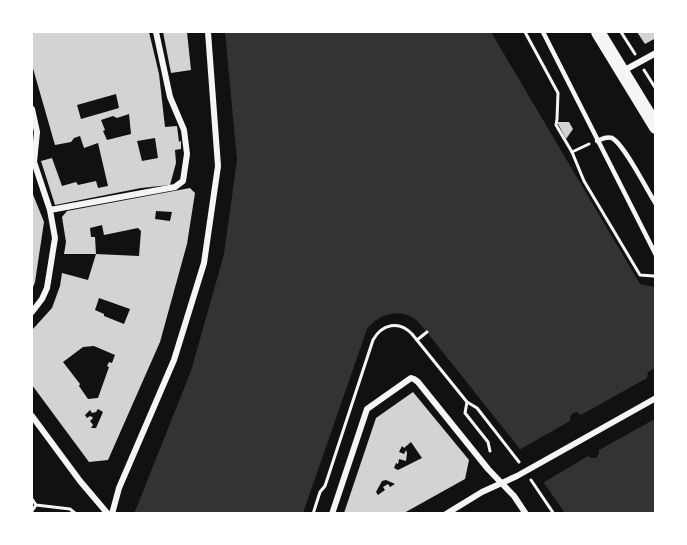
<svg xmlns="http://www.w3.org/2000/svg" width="687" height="545" viewBox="0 0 687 545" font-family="'Times New Roman',serif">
<rect width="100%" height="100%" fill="#111"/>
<path fill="#333" d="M225,32H491L640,284L654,287L655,290V513H565L520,449L426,331C422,326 417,320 412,317C396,308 376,316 367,329L303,513L134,514L191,371L224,254L237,160Z"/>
<path fill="#111" d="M653,369L655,370V419L599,450V454L596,458H591L588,456L541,484L517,451L570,421V417L573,413L577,412L581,415L647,378L648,372Z"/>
<g fill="#d3d3d3" fill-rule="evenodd">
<path d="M32,32H149L159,74L165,127L177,126L179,142L181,141V149L175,150L176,163L170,185L141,188L55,205L41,161L52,158L62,186L76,182L78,185L96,181L98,188L108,186L98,143L84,148L80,136L74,138L71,142L55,145L32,65ZM116,94L119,108L81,119L77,105ZM129,114L131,134L107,140L103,131L105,130L101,120L113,116L117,118ZM155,138L158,158L142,161L137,141Z"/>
<path d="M163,32H187L191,70L171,73Z"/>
<path d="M637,32H656V38L645,44Z"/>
<path d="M557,122H569L573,129L566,139Z"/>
<path d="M190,188L195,193L187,244L160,342L108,460L89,462L32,385V330L52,308L60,286L62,273L88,280L96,254H64L66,242L62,217L67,211ZM156,211L172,212L170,221L155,219ZM102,225L104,235L138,228L141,231L139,256L96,254L95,237H91L90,228ZM99,298L130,309L124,324L104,316V314L95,310ZM94,346L115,355L112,363L109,362L107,366L109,367L98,398L88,399L79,386L80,384L63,362L83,347ZM98,409L103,412L96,428H91L93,425L90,421L93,418L92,417L90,416L87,418L85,415L90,410L92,413L96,412Z"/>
<path d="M32,192L44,222L35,282L32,290Z"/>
<path d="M413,392L469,460L465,479L404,513H344L376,418ZM411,442L422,458L398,470L394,468L396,463L398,464L399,459L406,461L407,453L406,450L404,454L399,452L402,446L404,448ZM386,480L395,484L390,487L388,484L383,487L385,490L378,495L376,492L382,481Z"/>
</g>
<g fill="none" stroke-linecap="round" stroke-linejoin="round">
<g stroke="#f5f5f5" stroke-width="3">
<path d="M525,32L558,93L557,119L556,125L572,152L584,181L640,275L654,276L656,278"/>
<path d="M621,32L635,54"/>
<path d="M644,70L656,89"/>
<path d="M572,152L589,144"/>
<path d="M417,340L427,332"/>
<path d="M467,402L465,413L488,442L490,451"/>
<path d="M531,480L554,514"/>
<path d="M32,499L36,505L70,509L76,514"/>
<path d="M32,511L36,505"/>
<path d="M313,514L320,492L325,486L373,340C382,324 399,320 412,334L467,402L477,408L519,462"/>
</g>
<g stroke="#f5f5f5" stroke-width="4.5">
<path d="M543,32L656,255"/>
<path d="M597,141C602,139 606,136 612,138C624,144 647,190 656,204"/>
</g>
<g stroke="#f5f5f5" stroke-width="6">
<path d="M623,71L656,53"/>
<path d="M32,109L37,132L34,162L50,210L55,238L47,288L42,299L32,312"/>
<path d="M50,210L175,187L183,181L187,154L184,130L170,97L156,32"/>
<path d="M32,416L80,481L108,514"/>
<path d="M112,514L119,488L174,360L204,263L218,166L208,32"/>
<path d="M332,514L367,409L411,378L414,379L418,382L488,469L514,496L526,514"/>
<path d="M446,514L482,492L517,476L656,398"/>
</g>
<path stroke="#f5f5f5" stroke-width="14" d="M598,32L656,127"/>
</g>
<rect width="687" height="545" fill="none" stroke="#ffffff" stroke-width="66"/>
</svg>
